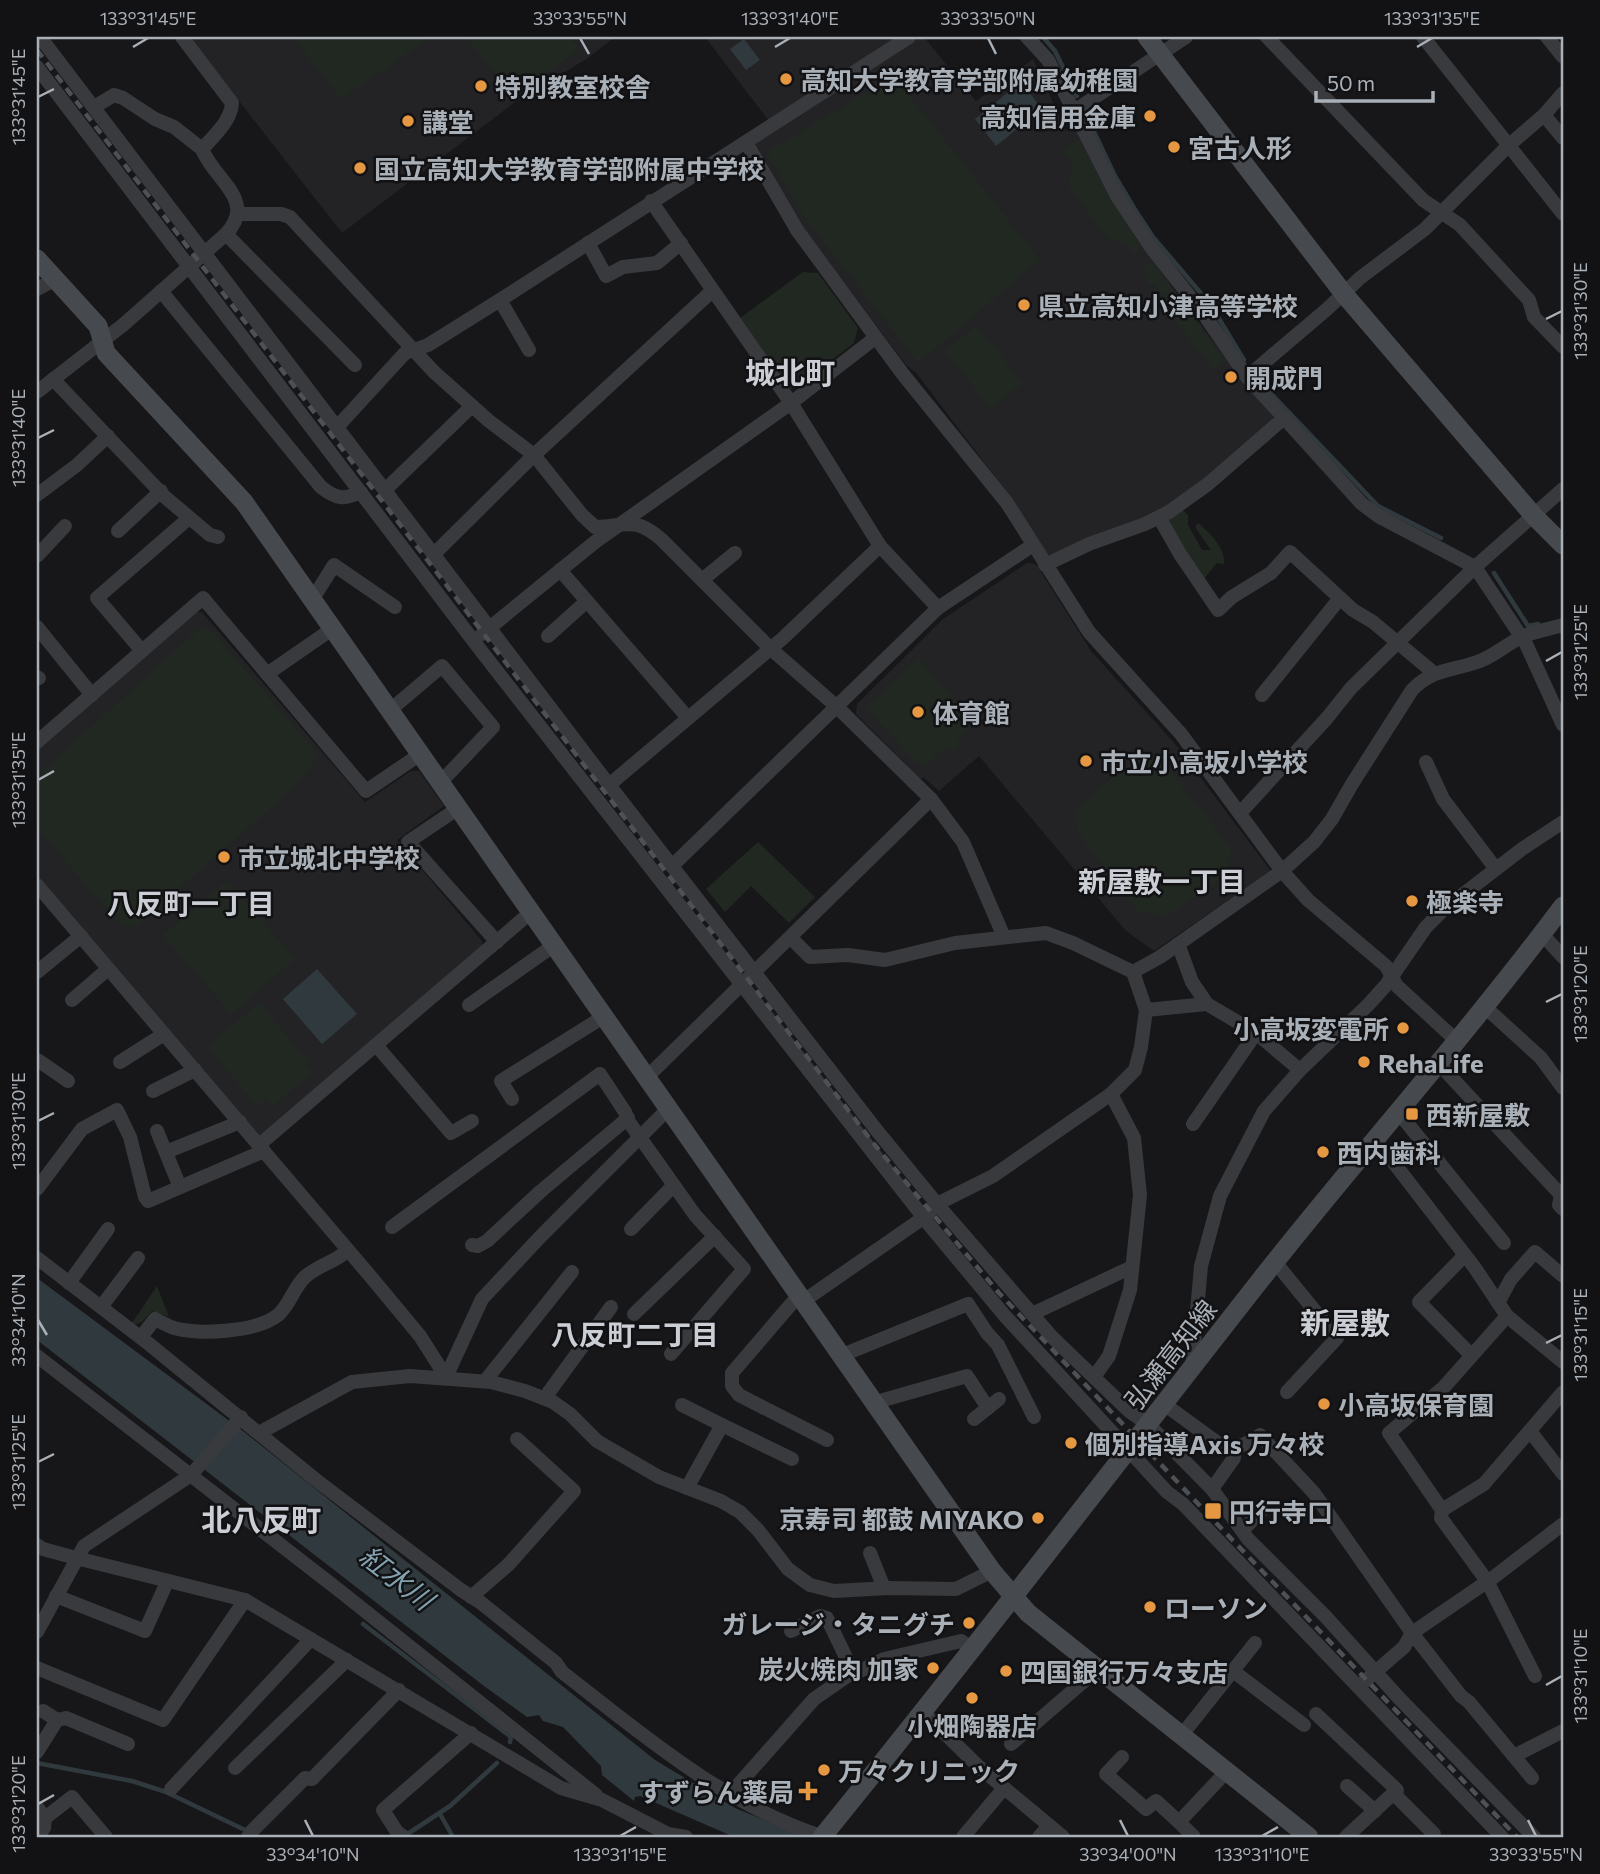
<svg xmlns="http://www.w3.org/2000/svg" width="1600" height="1874" viewBox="0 0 1600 1874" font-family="Commissioner,'Noto Sans JP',sans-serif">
<rect width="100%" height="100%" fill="#171719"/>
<g fill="#232326">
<path d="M189,37H615L588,58L514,103L342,233Z"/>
<path d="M705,37H901L769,121Z"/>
<path d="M920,37H924L976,101L1033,59L1066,131L1072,126L1075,127L1140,243L1227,360L1273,416V422L1207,478L1176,501L1152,514L1052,557L1048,556L1009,495L917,374L905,364L795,216L756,144L759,138Z"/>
<path d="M1027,563L1036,564L1091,651L1176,745L1271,871L1154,951L1126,931L979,756L939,791L923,777L920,780L904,770L907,765L856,714L857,704L943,619Z"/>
<path d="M197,612H202L365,802L411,771H419L444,806L397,840L482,941V945L260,1135H258L37,875V750Z"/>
</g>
<g fill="#212821">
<path d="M293,37H431L341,99Z"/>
<path d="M466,37H569L579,49L514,99Z"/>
<path d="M894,76L1040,260L918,363L798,209L767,152Z"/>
<path d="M1079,139L1102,183L1141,247L1134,253L1127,245L1108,239L1068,185L1073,166L1069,157L1060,154Z"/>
<path d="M1152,262L1226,361L1214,371L1160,300L1163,296L1154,283L1148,285L1147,275L1143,267Z"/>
<path d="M803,272L818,273L858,328L854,343L795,388L790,389L740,318Z"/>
<path d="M977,325L1023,383L991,408L945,351Z"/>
<path d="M1182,509L1188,515V525L1202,550H1211L1195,527L1198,523C1209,532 1226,548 1224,564L1217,563L1203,580L1168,527V514Z"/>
<path d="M204,628L213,632L315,751L316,759L297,785L140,923C131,928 125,927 116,921L37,828V776L197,631Z"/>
<path d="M918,659L973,722L957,739L961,743L952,751L947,747L923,767L919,762L917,763L866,707Z"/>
<path d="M1142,754L1158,756L1231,848L1227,874L1169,915L1139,912L1077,831L1075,809Z"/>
<path d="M758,842L815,897L789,923L751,886L725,912L706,889Z"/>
<path d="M227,880L295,959L231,1014L163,935Z"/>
<path d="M259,1003L309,1062L307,1065L313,1072L273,1106L266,1099L257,1106L207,1047Z"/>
<path d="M157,1286L169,1317L152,1311L142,1322L134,1325L132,1323Z"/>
</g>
<g fill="#303a3e">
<path d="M744,39L760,60L746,70L730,49Z"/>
<path d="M1021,82L1042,109L996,146L975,119Z"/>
<path d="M317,969L357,1014L322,1044L283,999Z"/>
<path d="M37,1278L243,1431L655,1760L735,1808L805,1837H734L640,1796L635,1797L634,1801L602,1775L601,1766L563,1727L543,1721L539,1715L527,1717L484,1686L37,1340Z"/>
</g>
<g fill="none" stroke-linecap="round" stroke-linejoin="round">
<g stroke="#303a3e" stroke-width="4.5">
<path d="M1043,37L1055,51L1077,96"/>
<path d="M1087,117L1115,176L1134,208L1153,237L1210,304L1244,360"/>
<path d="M1261,383L1378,506L1441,538"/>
<path d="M1494,573L1528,626L1538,624"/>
<path d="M363,1624L511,1737L510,1742"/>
<path d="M37,1763L132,1781L166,1792L245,1830"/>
<path d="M440,1814L453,1837"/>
<path d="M406,1835L450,1806L497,1763"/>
</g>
<g stroke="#383a3d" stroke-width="14">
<path d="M40,37L596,768L878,1132L937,1204L1052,1337L1129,1411L1149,1425L1212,1489L1248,1539L1326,1617L1398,1697L1534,1837"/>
<path d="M1027,37L1048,60L1117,196L1153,250L1203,313L1247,377L1362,504L1378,516L1475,567L1526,644L1563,725"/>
<path d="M1267,37L1423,200L1460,225L1529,300L1534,317L1563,347"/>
<path d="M1423,37L1563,214"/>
<path d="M1547,37L1563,57"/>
<path d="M37,67L482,652L931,1227L1005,1316L1167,1492L1183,1504L1502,1837"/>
<path d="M94,107L114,95L123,98L155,119L174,127L202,149"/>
<path d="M1074,111L1186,37"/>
<path d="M1544,115L1563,138"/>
<path d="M746,142L797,230L902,373L1007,503L1089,632L1181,734L1282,871L1308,900L1386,966L1397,986L1457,1041"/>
<path d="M651,201L791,403L880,546L938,608"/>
<path d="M237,214H281L290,217L434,372L489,421L534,455L582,515L595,527C627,526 634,516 661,539L771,649L836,706L931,799L963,842L1004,937"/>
<path d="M226,234L355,365"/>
<path d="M588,243L606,276L623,267L657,263L681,243"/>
<path d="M37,289L56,279"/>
<path d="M161,291L321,487C336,499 344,500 361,492"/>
<path d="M500,300L529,350"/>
<path d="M1247,377L1326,310L1360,278L1425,229L1508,146L1544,115L1563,93"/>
<path d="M53,379L165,497L210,535L218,537"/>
<path d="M37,392L123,325L226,234C258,200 213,179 202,149C214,136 231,121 232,103L182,37"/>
<path d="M338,426L405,353L428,345L500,300L909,37"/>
<path d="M385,490L472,406"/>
<path d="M37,495L77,465L108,436"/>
<path d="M1159,517L1180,554L1218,610L1232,597L1271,573L1290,552L1353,610L1373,622L1434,673"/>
<path d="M118,531L161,491"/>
<path d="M433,555L534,455L712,291"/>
<path d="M37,556L65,526"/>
<path d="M1045,565L1089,544L1145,524L1169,512L1208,484L1284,418"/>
<path d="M560,570L688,718"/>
<path d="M702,580L735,553"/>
<path d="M312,600L334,565L395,607"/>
<path d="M37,627L92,695"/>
<path d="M482,634L595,542L791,403L875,338"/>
<path d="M548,636L587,601"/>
<path d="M142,651L97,598L189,518"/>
<path d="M267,674L332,629"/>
<path d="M37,677L39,678"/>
<path d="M1262,695L1340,598"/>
<path d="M389,711L442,666L493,727L439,784"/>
<path d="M37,742L203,598L366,791L419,755"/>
<path d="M1426,762L1443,799L1496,869"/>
<path d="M609,785L782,639L880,546"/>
<path d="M457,809L408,842L497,942"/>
<path d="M1240,813L1327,718L1351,688L1475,567L1563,489"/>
<path d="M672,866L938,608L1033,545"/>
<path d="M37,885L371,1277L420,1336L446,1377"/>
<path d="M1542,934L1563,957"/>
<path d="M791,938L810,957L848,955L885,960L955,943L1046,933L1073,943L1133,972L1146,1010L1141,1047L1135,1070L1111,1094L993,1176L937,1204L923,1218L802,1302"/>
<path d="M1178,944L1192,982L1207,1004"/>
<path d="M37,972L81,936"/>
<path d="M1133,972L1160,957L1282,871L1314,842L1332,819L1352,784L1412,690C1432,669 1451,671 1477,662C1493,657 1505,645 1520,638C1533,631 1550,629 1563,625"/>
<path d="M72,1000L108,969"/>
<path d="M469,1005L553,946"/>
<path d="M1485,1007L1541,1058L1563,1088"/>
<path d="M1146,1010L1207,1004L1256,1033L1300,1070"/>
<path d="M376,1045L451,1133L472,1121"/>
<path d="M120,1062L164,1034"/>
<path d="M37,1063L39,1061L68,1081"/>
<path d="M1439,1064L1561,1195L1559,1205L1563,1209"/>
<path d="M646,1078L931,799"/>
<path d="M153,1091L195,1070"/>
<path d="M512,1099L501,1081L603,1017"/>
<path d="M1399,1113L1504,1243"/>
<path d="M1193,1124L1256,1033"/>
<path d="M157,1131L180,1187"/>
<path d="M1377,1141L1475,1268L1507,1316L1563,1362"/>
<path d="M259,1145L530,913"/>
<path d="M166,1152L240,1122"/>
<path d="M37,1189L82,1129L117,1110L130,1137L145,1197L148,1201L264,1151"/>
<path d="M392,1227L600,1074L625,1112L629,1122L695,1215L744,1269L671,1354"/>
<path d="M631,1229L673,1186"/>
<path d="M472,1245L478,1246L487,1241L541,1191L628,1118"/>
<path d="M1465,1255L1419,1302L1471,1355"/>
<path d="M37,1258L149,1344L316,1480L461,1590L480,1602L556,1663L562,1672C643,1735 724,1805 824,1837"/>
<path d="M1275,1262L1337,1338L1287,1392"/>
<path d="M69,1283L108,1229"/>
<path d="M798,1296L732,1373V1386L739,1395L827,1440"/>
<path d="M1498,1303L1511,1279L1535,1252L1563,1276"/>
<path d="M101,1307L138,1258"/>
<path d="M634,1314L715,1236"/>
<path d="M1032,1314L1132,1267"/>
<path d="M1507,1316L1444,1387L1389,1433L1442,1510L1441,1518L1487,1581L1535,1676"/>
<path d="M141,1337L155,1319C161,1322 168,1326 174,1328C201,1335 257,1332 278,1315C290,1305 294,1286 306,1276C319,1265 335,1262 347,1251"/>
<path d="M37,1356L340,1591L596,1795"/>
<path d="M840,1356L968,1304L987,1333L998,1345L1034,1417"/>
<path d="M1192,1367L1201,1266L1220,1196L1264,1111L1300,1070L1368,1005L1386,985L1426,927L1444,909L1522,849L1563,822"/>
<path d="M446,1377L482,1299L542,1235L668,1109"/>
<path d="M1094,1377L1109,1356L1130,1290L1140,1195L1134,1138L1111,1094"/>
<path d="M485,1381L572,1272"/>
<path d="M547,1399L549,1392L611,1307"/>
<path d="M873,1403L967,1376L988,1408"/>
<path d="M1164,1404L1223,1447C1238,1449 1247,1444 1260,1435L1314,1493L1412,1633L1461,1696L1469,1702L1532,1778"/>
<path d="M682,1405L722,1425"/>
<path d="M974,1419L999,1399"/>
<path d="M1530,1431L1563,1474"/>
<path d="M259,1433L352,1382L410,1376L491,1382L525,1391L553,1402L570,1414L597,1441L659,1477L721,1501L740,1512L758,1530L788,1569L810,1585L834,1591L889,1588L956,1589L992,1571"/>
<path d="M687,1488L722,1425L792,1459"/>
<path d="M1212,1489L1234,1458V1448"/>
<path d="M1442,1510L1484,1484L1563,1392"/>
<path d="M1243,1530L1262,1510"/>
<path d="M37,1545L43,1549L76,1558L245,1600L561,1788L602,1800L668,1834L686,1837"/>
<path d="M870,1553L884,1588"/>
<path d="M56,1596L145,1631L167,1582"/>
<path d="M471,1597L508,1565L574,1491L517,1439"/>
<path d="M791,1631L820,1616L827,1618L853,1672"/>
<path d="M37,1632L84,1546L191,1475L241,1417"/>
<path d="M37,1668L163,1720L245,1600"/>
<path d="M1233,1671L1304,1725"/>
<path d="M1358,1687L1404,1647L1412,1633L1494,1577L1563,1524"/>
<path d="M43,1711L57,1720"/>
<path d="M922,1711L979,1767L1063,1837"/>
<path d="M1316,1714L1397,1790L1346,1837"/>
<path d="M1181,1736L1255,1643"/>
<path d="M1011,1744L1098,1669"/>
<path d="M37,1752L57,1720L66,1718L128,1744"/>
<path d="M1514,1756L1563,1731"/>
<path d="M1122,1757L1106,1774L1146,1809L1156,1801L1179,1822"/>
<path d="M235,1768L347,1660"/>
<path d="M1347,1786L1375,1811"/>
<path d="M171,1789L311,1639"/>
<path d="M1393,1793L1434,1834"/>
<path d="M730,1794L814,1699L853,1672H858L884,1659L961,1641L972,1649"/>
<path d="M37,1807L45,1818L44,1828L37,1836"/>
<path d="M45,1818L72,1797L106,1837"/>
<path d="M248,1837L252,1831L305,1778L312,1779L399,1690"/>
<path d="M404,1837L397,1832L383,1810L471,1733"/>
<path d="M963,1837L1004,1788"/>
<path d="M1039,1837L1049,1826"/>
<path d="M1194,1837L1179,1822L1226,1772"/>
</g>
<g stroke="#46494d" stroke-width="19">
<path d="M1147,37L1344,294L1534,516L1563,545"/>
<path d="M37,259L98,326L106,353L244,502L992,1571L1028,1613L1309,1837"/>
<path d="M822,1837C972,1653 1116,1464 1262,1278C1361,1153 1467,1034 1563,906"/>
</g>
<path stroke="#4d5054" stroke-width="4.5" stroke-dasharray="9 7" stroke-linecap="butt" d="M37,50L874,1144L999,1293L1220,1527L1517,1837"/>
</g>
<path fill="none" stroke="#aab0b8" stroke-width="2.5" d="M580,38L589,54M988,38L996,54M133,47L148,38M775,47L790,38M1417,47L1432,38M38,97L54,89M1546,319L1562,311M38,438L54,430M1546,661L1562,652M38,780L54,771M1546,1002L1562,994M38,1121L54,1113M38,1320L47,1335M1546,1343L1562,1335M38,1462L54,1454M1546,1685L1562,1676M38,1804L54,1795M305,1820L313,1836M1120,1820L1128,1836M1528,1820L1536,1836M620,1836L636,1827M1262,1836L1278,1827"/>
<g fill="#e69742" stroke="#121214" stroke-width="2.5">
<circle cx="786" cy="79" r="7"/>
<circle cx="481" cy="86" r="7"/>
<circle cx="1150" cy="116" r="7"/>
<circle cx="408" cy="121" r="7"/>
<circle cx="1174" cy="147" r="7"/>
<circle cx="360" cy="168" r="7"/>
<circle cx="1024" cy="305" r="7"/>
<circle cx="1231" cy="377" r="7"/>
<circle cx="918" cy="712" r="7"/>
<circle cx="1086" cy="761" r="7"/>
<circle cx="224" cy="857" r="7"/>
<circle cx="1412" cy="901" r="7"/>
<circle cx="1403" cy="1028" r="7"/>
<circle cx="1364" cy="1062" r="7"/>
<rect x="1405" y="1107" width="14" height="14" rx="3.5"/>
<circle cx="1323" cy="1152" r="7"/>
<circle cx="1324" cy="1404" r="7"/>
<circle cx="1071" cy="1443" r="7"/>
<rect x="1204" y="1502" width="18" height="18" rx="3.5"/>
<circle cx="1038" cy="1518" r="7"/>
<circle cx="1150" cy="1607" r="7"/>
<circle cx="969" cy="1623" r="7"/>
<circle cx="933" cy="1668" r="7"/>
<circle cx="1006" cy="1671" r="7"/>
<circle cx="972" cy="1698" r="7"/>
<circle cx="824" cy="1770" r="7"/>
<path d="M804.5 1780.5h7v7h7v7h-7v7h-7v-7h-7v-7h7z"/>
</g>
<g text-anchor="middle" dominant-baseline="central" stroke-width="5" stroke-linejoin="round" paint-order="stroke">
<g font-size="26" font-weight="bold" fill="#aab0b8" stroke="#121214" text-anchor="start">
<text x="800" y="79">高知大学教育学部附属幼稚園</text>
<text x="495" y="86">特別教室校舎</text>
<text x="1136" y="116" text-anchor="end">高知信用金庫</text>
<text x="422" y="121">講堂</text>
<text x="1188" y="147">宮古人形</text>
<text x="374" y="168">国立高知大学教育学部附属中学校</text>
<text x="1038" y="305">県立高知小津高等学校</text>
<text x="1245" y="377">開成門</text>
<text x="932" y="712">体育館</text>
<text x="1100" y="761">市立小高坂小学校</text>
<text x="238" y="857">市立城北中学校</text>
<text x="1426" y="901">極楽寺</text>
<text x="1389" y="1028" text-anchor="end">小高坂変電所</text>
<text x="1378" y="1062">RehaLife</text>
<text x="1426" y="1114">西新屋敷</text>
<text x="1337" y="1152">西内歯科</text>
<text x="1338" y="1404">小高坂保育園</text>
<text x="1085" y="1443">個別指導Axis 万々校</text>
<text x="1229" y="1511">円行寺口</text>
<text x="1024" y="1518" text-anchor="end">京寿司 都鼓 MIYAKO</text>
<text x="1164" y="1607">ローソン</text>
<text x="955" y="1623" text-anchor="end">ガレージ・タニグチ</text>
<text x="919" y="1668" text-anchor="end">炭火焼肉 加家</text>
<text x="1020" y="1671">四国銀行万々支店</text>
<text x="972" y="1725" text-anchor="middle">小畑陶器店</text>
<text x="838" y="1770">万々クリニック</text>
<text x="794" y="1791" text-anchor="end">すずらん薬局</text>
</g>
<g font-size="26" fill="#aab0b8" stroke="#121214">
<text transform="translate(1170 1354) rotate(-52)">弘瀬高知線</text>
</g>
<g font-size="28" font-weight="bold" fill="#cbced4" stroke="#121214">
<text x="1162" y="881">新屋敷一丁目</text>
<text x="191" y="903">八反町一丁目</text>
<text x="635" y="1334">八反町二丁目</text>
</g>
<g font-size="28" font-style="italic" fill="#83a2b0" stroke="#121214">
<text transform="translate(397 1577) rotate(38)">紅水川</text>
</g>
<g font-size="30" font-weight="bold" fill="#cbced4" stroke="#121214">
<text x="790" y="371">城北町</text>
<text x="1345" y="1321">新屋敷</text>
<text x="261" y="1518">北八反町</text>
</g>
</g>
<rect width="1600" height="1874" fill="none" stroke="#121214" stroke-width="77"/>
<path d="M1316 91v10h117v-10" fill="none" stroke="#aab0b8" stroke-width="3.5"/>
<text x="1327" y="91" font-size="21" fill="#aab0b8" stroke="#121214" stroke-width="5" paint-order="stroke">50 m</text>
<rect x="38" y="38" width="1524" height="1798" fill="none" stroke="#aab0b8" stroke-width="2.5"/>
<g font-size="18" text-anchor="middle" fill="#aab0b8">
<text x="148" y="25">133°31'45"E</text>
<text x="580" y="25">33°33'55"N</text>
<text x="790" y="25">133°31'40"E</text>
<text x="988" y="25">33°33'50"N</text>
<text x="1432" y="25">133°31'35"E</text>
<text transform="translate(19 97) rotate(-90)" y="6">133°31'45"E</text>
<text transform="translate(1581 311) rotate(-90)" y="6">133°31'30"E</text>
<text transform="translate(19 438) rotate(-90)" y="6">133°31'40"E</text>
<text transform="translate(1581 652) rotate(-90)" y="6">133°31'25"E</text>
<text transform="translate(19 780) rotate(-90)" y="6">133°31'35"E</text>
<text transform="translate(1581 994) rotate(-90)" y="6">133°31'20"E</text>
<text transform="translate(19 1121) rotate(-90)" y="6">133°31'30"E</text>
<text transform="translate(19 1320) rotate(-90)" y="6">33°34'10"N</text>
<text transform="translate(1581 1335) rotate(-90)" y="6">133°31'15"E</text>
<text transform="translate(19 1462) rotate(-90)" y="6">133°31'25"E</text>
<text transform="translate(1581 1676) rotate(-90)" y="6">133°31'10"E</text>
<text transform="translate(19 1804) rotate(-90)" y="6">133°31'20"E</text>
<text x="313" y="1861">33°34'10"N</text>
<text x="620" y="1861">133°31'15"E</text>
<text x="1128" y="1861">33°34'00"N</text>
<text x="1262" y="1861">133°31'10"E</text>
<text x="1536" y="1861">33°33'55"N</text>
</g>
</svg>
